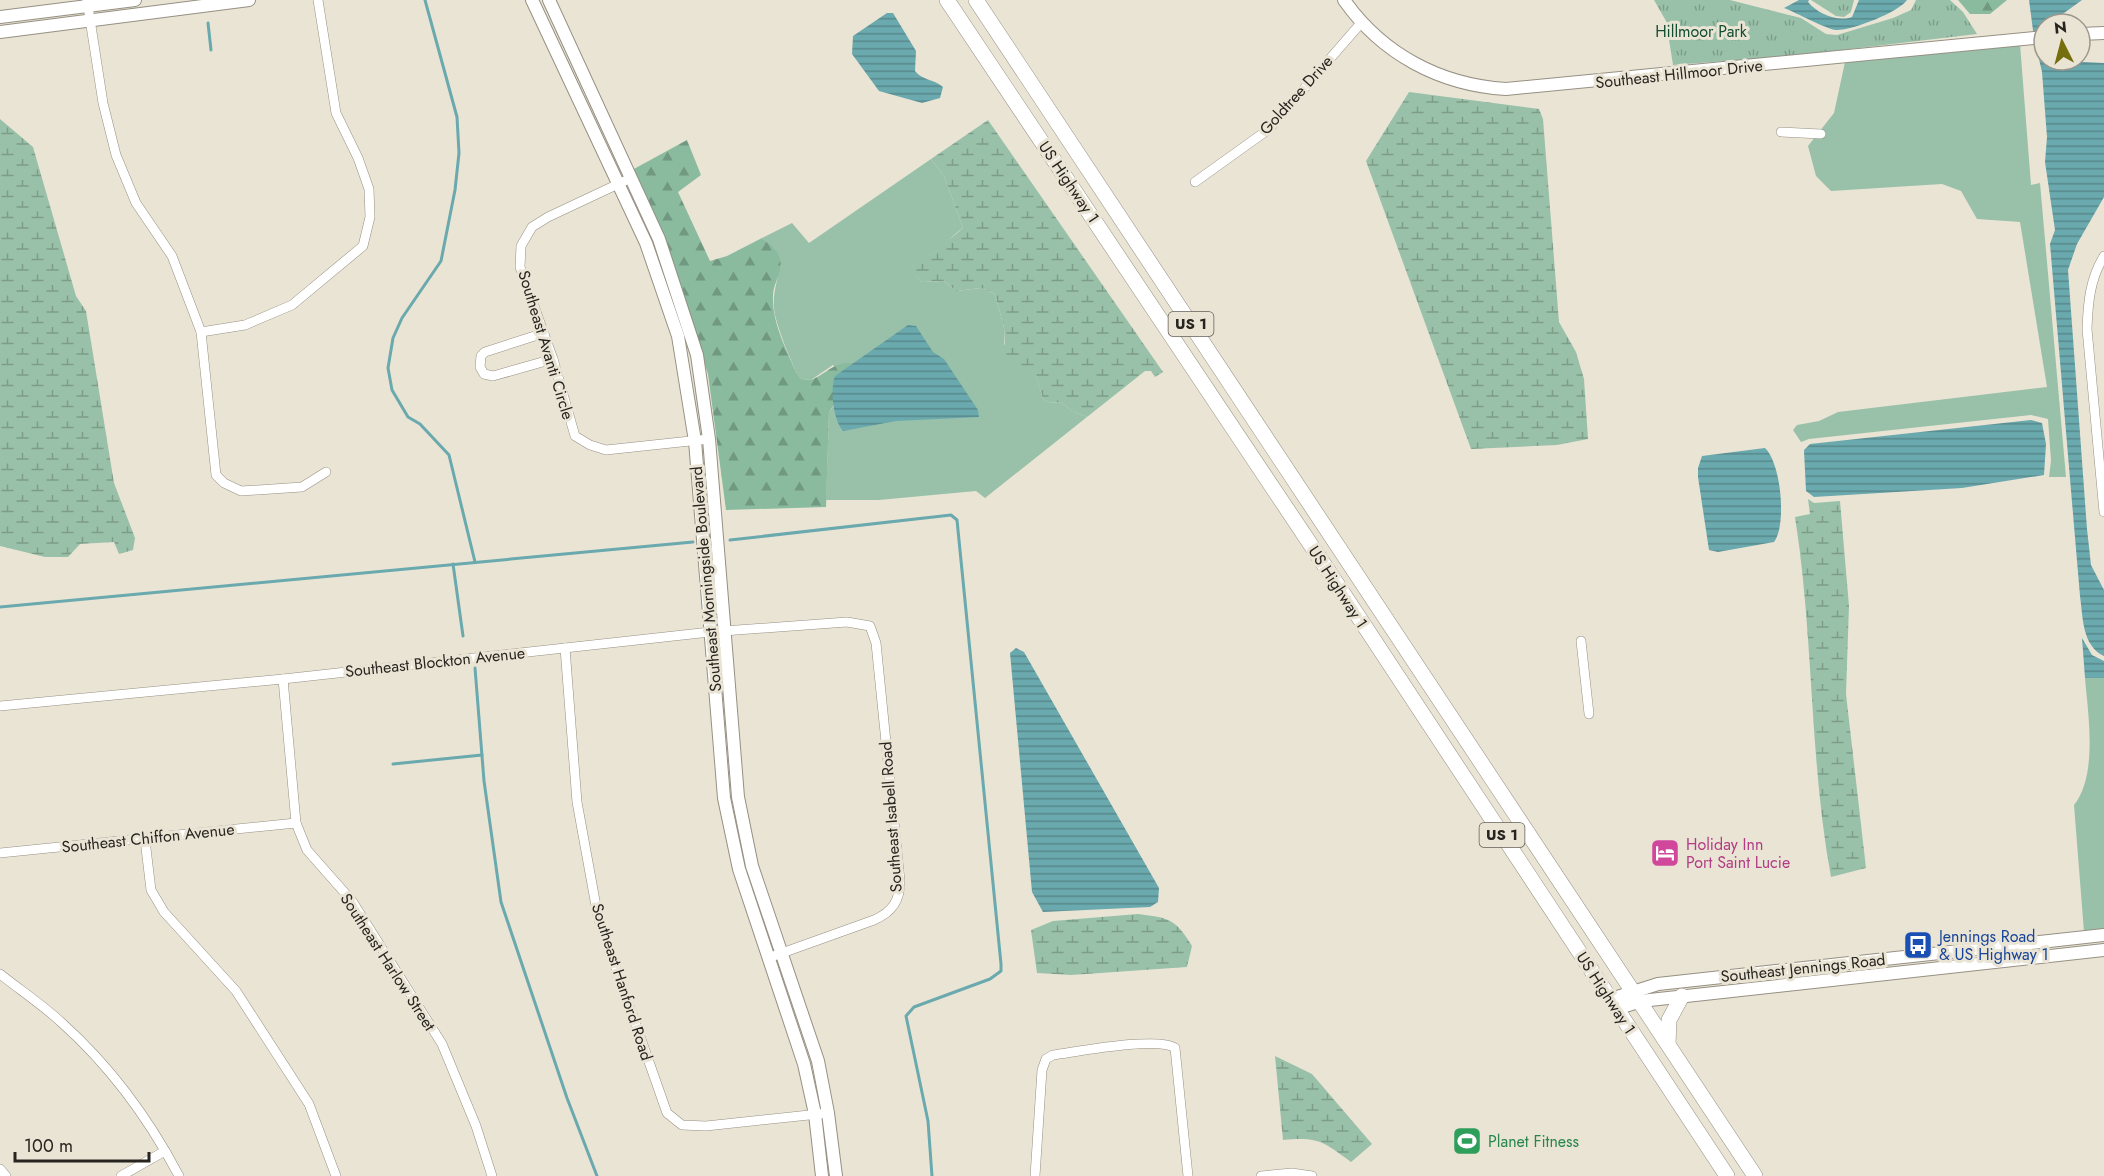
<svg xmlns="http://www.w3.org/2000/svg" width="2104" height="1176" viewBox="0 0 2104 1176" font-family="Jost,sans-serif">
<defs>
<pattern id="forest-firs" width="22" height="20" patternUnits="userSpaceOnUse" patternTransform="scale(1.5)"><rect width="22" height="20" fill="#8abb9e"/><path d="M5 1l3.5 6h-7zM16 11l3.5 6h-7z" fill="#719880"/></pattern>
<pattern id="wetland-marsh" width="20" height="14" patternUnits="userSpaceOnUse" patternTransform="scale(1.5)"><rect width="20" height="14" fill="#99c1a9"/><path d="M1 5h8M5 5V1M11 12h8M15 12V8" fill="none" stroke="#7d9d89"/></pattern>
<pattern id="park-tufts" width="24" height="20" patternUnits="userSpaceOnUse" patternTransform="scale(1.5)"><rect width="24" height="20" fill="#99c1a9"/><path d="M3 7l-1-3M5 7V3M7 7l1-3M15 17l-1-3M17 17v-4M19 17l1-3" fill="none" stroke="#7d9d89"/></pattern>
<pattern id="water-rules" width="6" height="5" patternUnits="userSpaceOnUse" patternTransform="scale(1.5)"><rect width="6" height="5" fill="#6aa9ad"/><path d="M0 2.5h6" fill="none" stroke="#57898c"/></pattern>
</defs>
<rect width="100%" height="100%" fill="#eae4d5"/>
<g fill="#99c1a9">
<path d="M2020,44L2031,185L2040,183L2066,477H2049L2051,461L2048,419L2031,415L1809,439L1801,442L1793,430L1797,425L1819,421L1838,412L2047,387L2020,222L1977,219L1961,191L1942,184L1831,191L1816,176L1808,146L1834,113L1845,62Z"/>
<path d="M931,159L944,176L963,228C953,234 947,244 938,250C927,256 919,260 911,270L922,282L944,281L956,291L981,288L995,294L1004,328V344L1024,371H1035L1043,399L1049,403L1061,402L1072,411L1087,417L985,498L976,491L879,500H826L829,412L851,383L833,365L811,380L801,379L796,372C788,353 780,335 775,315C768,279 795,267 762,238L792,223L809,243Z"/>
<path d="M2085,678H2104V930L2084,932L2074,805C2098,775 2088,714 2085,678Z"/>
</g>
<g fill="url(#forest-firs)">
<path d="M1958,0H2007L1990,14H1970Z"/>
<path d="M687,140L701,175L678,192L710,261L727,256L762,238C769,244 778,250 780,259C783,272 773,283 773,296C772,322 786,349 796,372L801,379L811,380C831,372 835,358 861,365L829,412L826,507L726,510L708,374L664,237L632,170Z"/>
</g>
<g fill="url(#wetland-marsh)">
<path d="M1409,92L1539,109L1543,119L1559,322L1576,352L1584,379L1588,439L1557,445L1471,449L1366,161Z"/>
<path d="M0,119L33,147L76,296L86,311L114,483L135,538L133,550L119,554L114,542L80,544L68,557H45L0,546Z"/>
<path d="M988,120L1163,372L1155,377L1151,371H1145L1087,417L1072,411L1061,402L1049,403L1043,399L1035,372L1024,371L1011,366L1005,352L1004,328L995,294L981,288L956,291L944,281L922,282L910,270L918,261L937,250L963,228L944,176L931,159Z"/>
<path d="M1808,499L1814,503L1840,501L1849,606L1846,694L1866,868L1831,877C1809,758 1814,636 1795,517L1810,514Z"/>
<path d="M1138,914C1169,918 1175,918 1192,946L1187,967L1071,975L1037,973L1031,930L1053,921Z"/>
<path d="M1275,1056L1312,1074L1372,1144L1351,1162C1322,1141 1319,1137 1283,1140Z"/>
</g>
<g fill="url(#park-tufts)">
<path d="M1654,0H1730L1801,18L1826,34L1837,35L1893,18L1911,10L1916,0H1950L1963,12L1977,34L1791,56L1673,65L1666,21Z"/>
<path d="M1811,0H1854L1851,12L1844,17L1836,16Z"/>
</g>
<g fill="url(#water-rules)">
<path d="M1799,0H1809L1808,2C1818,14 1837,22 1852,17L1859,0H1907C1899,12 1851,31 1836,30C1826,29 1797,13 1784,8Z"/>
<path d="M2029,0H2082L2053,21L2055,24H2044V60L2104,63V197L2077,244L2068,270L2087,529L2091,565L2104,590V656C2082,646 2083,617 2080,596L2050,244L2055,230L2045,162L2047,137L2042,72L2034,38Z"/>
<path d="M887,13H893L916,51L915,71C923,81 934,79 943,87L940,98L922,103L879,91L852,54L853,36Z"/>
<path d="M908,325L916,326L933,352L944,359L978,410L979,417L896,421L843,431C833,419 830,390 835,376Z"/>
<path d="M2031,420L2042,423L2046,444L2044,475L1962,488L1814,497L1806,491L1804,450L1810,444Z"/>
<path d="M1765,448C1781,463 1787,525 1774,542L1718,552L1709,550L1698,477V468L1702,456Z"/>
<path d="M2082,638L2092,655L2104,661V678H2085Z"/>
<path d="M1016,648L1024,652L1159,888L1158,902L1150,907L1043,912L1032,892L1010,653Z"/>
</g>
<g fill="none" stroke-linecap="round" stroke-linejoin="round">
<g stroke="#6aa9ad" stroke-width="3">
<path d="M425,0L457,117L459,153L455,190L441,261L402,318L393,338L388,368L392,390L408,417L420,424L449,455L475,562"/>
<path d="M208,23L211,50"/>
<path d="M730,540L951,515L957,520L1001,964V971L990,979L914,1007L906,1016L928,1121L932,1176"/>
<path d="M453,564L463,636"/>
<path d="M0,607L693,542"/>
<path d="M475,668L484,781L501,902L567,1098L597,1176"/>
<path d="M393,764L482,755"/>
</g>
<g stroke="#969083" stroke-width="10">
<g id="minor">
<path d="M87,0L103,103L116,155L136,203L172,256L201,332L216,475L224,483L241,491L302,487L326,472"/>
<path d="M1781,132L1821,134"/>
<path d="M631,178L548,217L532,227L521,246L520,267L553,359L575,436L590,445L606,450L709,439"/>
<path d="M1195,182L1269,129L1361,23"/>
<path d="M2104,256C2090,279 2088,302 2087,329L2104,512"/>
<path d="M201,332L245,325L292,305L363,246L370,217L369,189L358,158L336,113L318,0"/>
<path d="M544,333L485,352L481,356L480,367L484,374L493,376L553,359"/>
<path d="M1581,641L1589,714"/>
<path d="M565,648L577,802L598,917L667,1113L682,1125L706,1126L828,1113"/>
<path d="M283,679L296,823L307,850L352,901L442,1044L476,1126L492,1176"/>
<path d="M0,706L283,679L710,632L847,622L870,626L876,643L900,881C900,901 892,912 874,920L768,958"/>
<path d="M145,840L151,890L164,912L236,991L309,1104L336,1176"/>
<path d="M0,853L296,823"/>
<path d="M0,974C20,990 43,1005 62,1023C110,1066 149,1119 179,1176"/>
<path d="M0,1169L6,1176"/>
<path d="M121,1176L165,1151"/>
<path d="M1035,1176L1042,1070L1046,1059L1053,1055C1076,1052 1158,1036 1175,1048L1188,1176"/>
<path d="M1261,1176L1292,1173L1312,1176"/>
</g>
</g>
<g stroke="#969083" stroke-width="14">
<g id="tertiary">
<path d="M532,0L646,243L678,336L695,441L724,798L739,869L804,1064L815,1114L822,1176"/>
<path d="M549,0L659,239L697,355L709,439L738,797L752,866L818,1061L828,1113L836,1176"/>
<path d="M1344,0C1382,54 1440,85 1506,89L2044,37"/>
<path d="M0,17L135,0"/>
<path d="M0,32L249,0"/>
<path d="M2080,34L2104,33"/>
<path d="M1611,999L1658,984L2104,935"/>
<path d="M1616,1009L1641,1001L1659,999L2104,950"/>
</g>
</g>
<g stroke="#969083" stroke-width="16">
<g id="primary">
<path d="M947,0L1327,569L1727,1176"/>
<path d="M976,0L1755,1176"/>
<path d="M1668,1044L1669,1020L1682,996"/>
</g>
</g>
<use href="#minor" stroke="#fff" stroke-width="9"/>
<use href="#tertiary" stroke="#fff" stroke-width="12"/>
<use href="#primary" stroke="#fff" stroke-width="15"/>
</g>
<defs>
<g id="hotel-square" transform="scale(1.5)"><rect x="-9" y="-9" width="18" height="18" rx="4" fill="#d1479c" stroke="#eae4d5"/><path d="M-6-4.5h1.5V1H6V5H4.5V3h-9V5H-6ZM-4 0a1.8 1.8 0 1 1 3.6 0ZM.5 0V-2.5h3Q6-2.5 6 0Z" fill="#fff"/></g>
<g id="bus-square" transform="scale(1.5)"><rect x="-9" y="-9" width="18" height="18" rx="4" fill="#1a4fb4" stroke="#eae4d5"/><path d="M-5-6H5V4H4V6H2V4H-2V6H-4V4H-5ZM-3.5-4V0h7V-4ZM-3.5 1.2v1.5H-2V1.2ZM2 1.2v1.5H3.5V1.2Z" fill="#fff"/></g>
<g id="stadium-square" transform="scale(1.5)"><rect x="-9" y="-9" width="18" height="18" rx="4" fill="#2e9e5b" stroke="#eae4d5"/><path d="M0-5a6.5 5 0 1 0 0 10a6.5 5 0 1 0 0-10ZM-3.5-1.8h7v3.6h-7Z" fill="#fff"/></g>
</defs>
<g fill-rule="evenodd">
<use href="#hotel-square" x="1665" y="853"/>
<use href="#bus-square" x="1918" y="945"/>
<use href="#stadium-square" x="1467" y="1141"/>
</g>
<g text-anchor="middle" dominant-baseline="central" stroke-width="6" stroke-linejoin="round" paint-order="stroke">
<g fill="#eae4d5" stroke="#625e56" stroke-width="1.5">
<rect x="1168.5" y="312" width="45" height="24" rx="4.5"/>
<rect x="1479.5" y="823" width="45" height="24" rx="4.5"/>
</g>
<g font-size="15" font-weight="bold" fill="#27241f">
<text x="1191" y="324">US 1</text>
<text x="1502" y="835">US 1</text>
</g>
<g font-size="16" fill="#114d31" stroke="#eae4d5">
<text x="1701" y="31">Hillmoor Park</text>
</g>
<g font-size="16" fill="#27241f" stroke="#eae4d5">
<text transform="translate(1679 74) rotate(-6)">Southeast Hillmoor Drive</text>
<text transform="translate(1296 95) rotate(-48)">Goldtree Drive</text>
<text transform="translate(1069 182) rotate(56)">US Highway 1</text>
<text transform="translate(546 345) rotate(73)">Southeast Avanti Circle</text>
<text transform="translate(706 579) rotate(-95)">Southeast Morningside Boulevard</text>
<text transform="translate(1338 587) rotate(57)">US Highway 1</text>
<text transform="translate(435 662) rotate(-6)">Southeast Blockton Avenue</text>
<text transform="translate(891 817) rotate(-94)">Southeast Isabell Road</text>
<text transform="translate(148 838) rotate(-6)">Southeast Chiffon Avenue</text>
<text transform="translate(388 962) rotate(57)">Southeast Harlow Street</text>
<text transform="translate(1803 968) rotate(-6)">Southeast Jennings Road</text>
<text transform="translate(622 982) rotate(72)">Southeast Hanford Road</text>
<text transform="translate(1606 993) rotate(57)">US Highway 1</text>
</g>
<g font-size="16" fill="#b23c85" stroke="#eae4d5" text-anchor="start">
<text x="1686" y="844">Holiday Inn<tspan x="1686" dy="18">Port Saint Lucie</tspan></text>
</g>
<g font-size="16" fill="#164399" stroke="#eae4d5" text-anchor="start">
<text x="1939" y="936">Jennings Road<tspan x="1939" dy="18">&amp; US Highway 1</tspan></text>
</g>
<g font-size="16" fill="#27864d" stroke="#eae4d5" text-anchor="start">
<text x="1488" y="1141">Planet Fitness</text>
</g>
</g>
<g transform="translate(2062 42) rotate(354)"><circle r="28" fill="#eae4d5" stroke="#9c978c" stroke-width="1.5"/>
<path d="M0-4.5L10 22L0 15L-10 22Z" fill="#756e0d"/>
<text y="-9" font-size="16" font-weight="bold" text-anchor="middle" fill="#27241f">N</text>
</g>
<path d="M15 1152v9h134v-9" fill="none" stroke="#27241f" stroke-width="3"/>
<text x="24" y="1152" font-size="18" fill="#27241f" stroke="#eae4d5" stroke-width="4.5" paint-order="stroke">100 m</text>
</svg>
